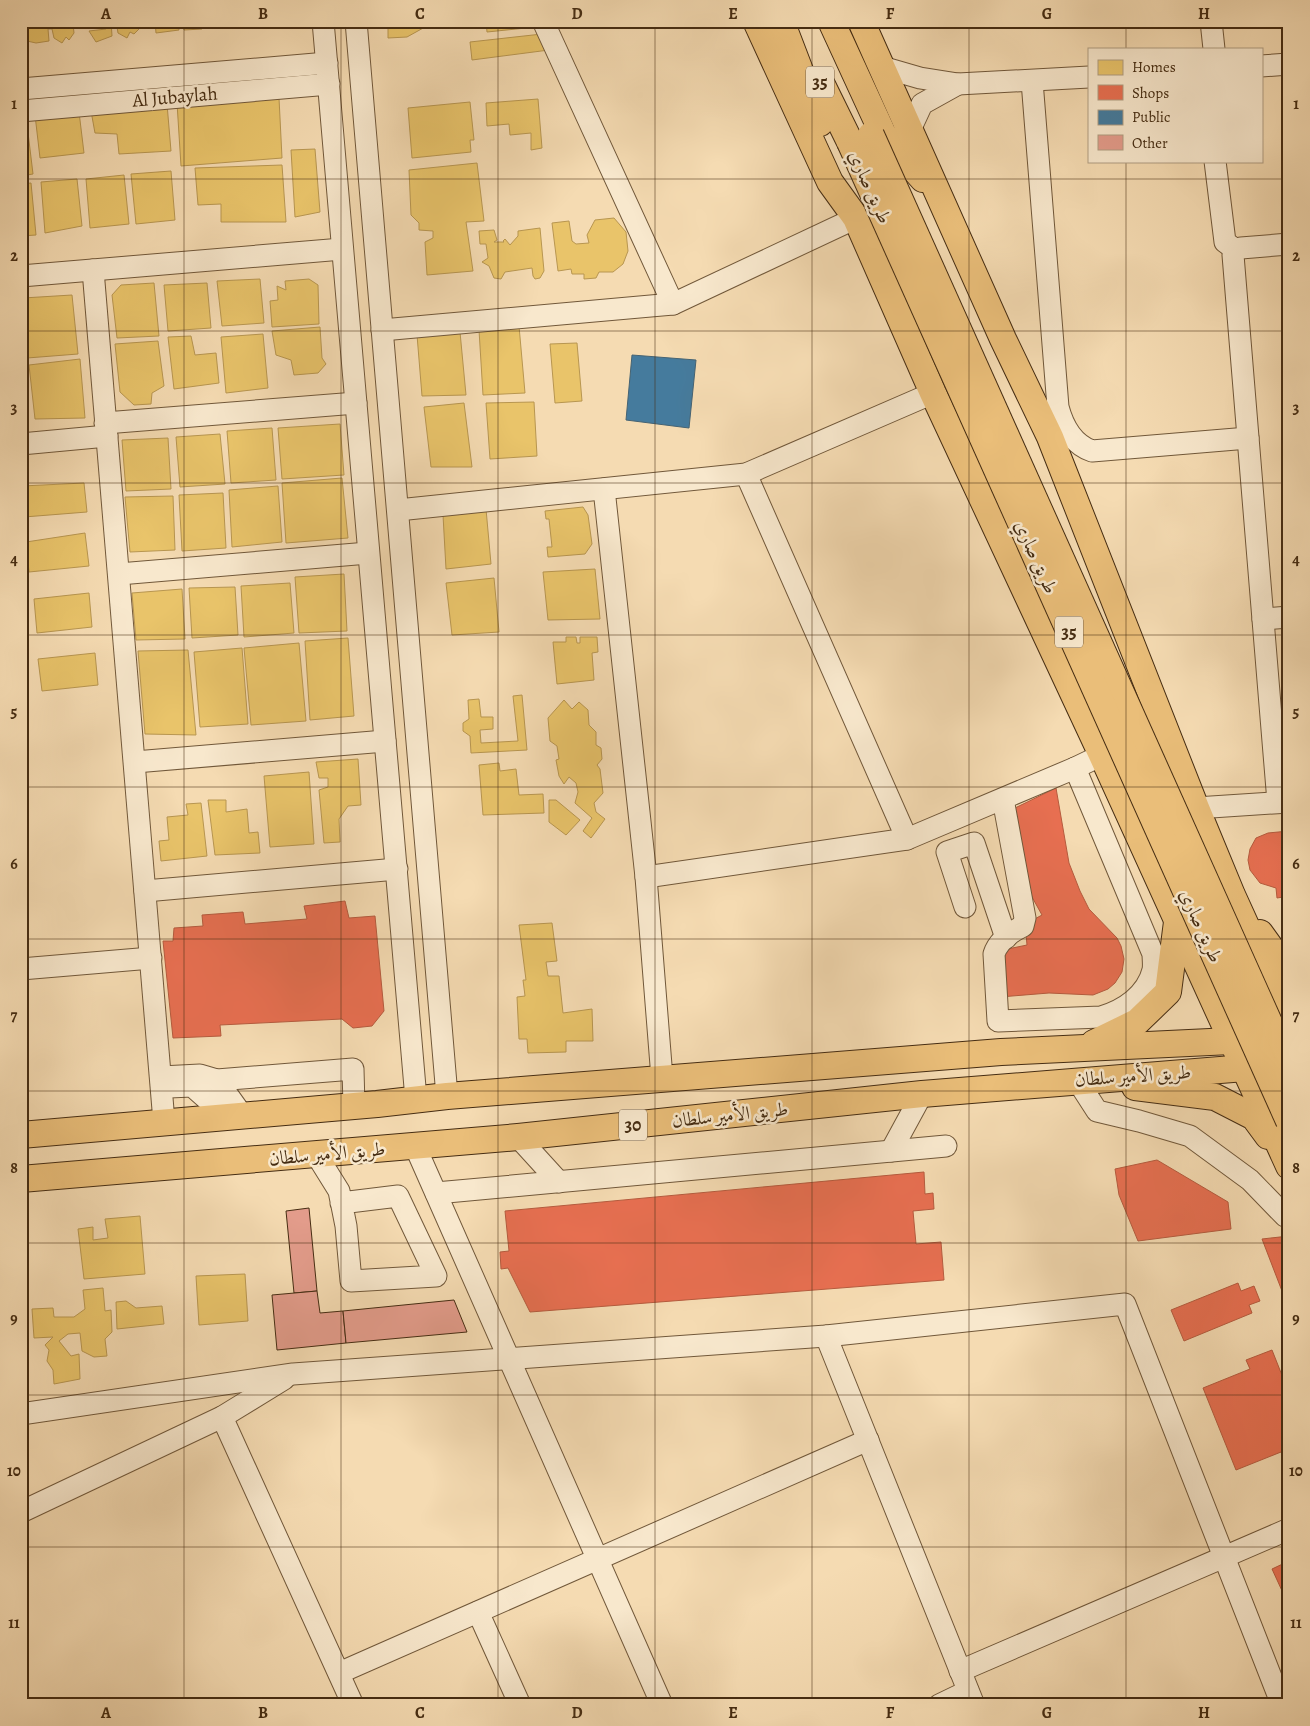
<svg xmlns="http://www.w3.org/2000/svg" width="1310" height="1726" viewBox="0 0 1310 1726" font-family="Alegreya,Amiri,serif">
<rect width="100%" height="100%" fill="#f5dbb2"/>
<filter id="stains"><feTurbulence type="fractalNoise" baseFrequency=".004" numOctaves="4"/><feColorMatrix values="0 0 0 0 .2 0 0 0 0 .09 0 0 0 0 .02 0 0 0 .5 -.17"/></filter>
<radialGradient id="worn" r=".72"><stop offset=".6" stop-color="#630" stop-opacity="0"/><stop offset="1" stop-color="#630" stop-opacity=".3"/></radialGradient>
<g fill="#e9c46a" stroke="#b89650">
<path d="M24,21H76V23L73,24L74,33L69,40L66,37L62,43L54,38L52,29H48L49,41L36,43L27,41L26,27H22V22Z"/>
<path d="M106,21H111L112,36L96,42L89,31L106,29Z"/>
<path d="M116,21H140L141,27L134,34L130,32L127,38L118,33Z"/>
<path d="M155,21H178L179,30L156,33Z"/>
<path d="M183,21H201L202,29L184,30Z"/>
<path d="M233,21H289V23L234,28Z"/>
<path d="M382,21H425V27L407,37L388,38V26L382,25Z"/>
<path d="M486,21H525L526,28L487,32Z"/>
<path d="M542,34L549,50L472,60L470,42Z"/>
<path d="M279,98L282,158L181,166L177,103Z"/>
<path d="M538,99L542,148L531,150V133L510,135L509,124L487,126L486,103Z"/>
<path d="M470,102L474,140H470L471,152L412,158L408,108Z"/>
<path d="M167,104L171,151L119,154L117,134L95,133L91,111Z"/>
<path d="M79,112L84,153L40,158L35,115Z"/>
<path d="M21,116H26L33,174L21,176Z"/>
<path d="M315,149L320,212L295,217L291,150Z"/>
<path d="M477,163L484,221L466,222L473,271L427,275L425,242L433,238V231L419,230V223L411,215L409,170Z"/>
<path d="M282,165L286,222H221V204L198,205L195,168Z"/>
<path d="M171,171L175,220L136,224L131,174Z"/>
<path d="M124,175L129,224L90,228L86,179Z"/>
<path d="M77,179L82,226L45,233L41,182Z"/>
<path d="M31,183L36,235L21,236V184Z"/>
<path d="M614,218L626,232L628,251L623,264L613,272H599L596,278L584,279V274H572L571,269L558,271L552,223L569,221L572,241L576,244L589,243L587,235L595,220Z"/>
<path d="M540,228L544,271L540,278L535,279L533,276L532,268L505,272L501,279L494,278L489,266L482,262L488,258L486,244H480L479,231L494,230L497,240L494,242H504L503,241L505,239L510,245L518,236V231Z"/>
<path d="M260,279L264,323L222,326L217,281Z"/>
<path d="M309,279L318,285L319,324L272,327L270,301L278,300L277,286L286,290L285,281Z"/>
<path d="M154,283L159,336L117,338L112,295L121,285Z"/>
<path d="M207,283L211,328L168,331L164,285Z"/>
<path d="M72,295L78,354L27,358L23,298Z"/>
<path d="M519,326L525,393L483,395L479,330Z"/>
<path d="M320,327L322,358L326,364L318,373L294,375L291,360L276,355L272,331Z"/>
<path d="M460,332L466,395L422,396L417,335Z"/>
<path d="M263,334L268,388L226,393L221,337Z"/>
<path d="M191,336L195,355L216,353L219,383L174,389L168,337Z"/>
<path d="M158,341L164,386L152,393L151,404L134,405L120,392L115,344Z"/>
<path d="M577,343L582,401L555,403L550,344Z"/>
<path d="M80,359L85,418L35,419L29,365Z"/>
<path d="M21,387L25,421H21Z"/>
<path d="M534,402L537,456L490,459L486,403Z"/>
<path d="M464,403L472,467H431L424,407Z"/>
<path d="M340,424L344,475L282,479L278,428Z"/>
<path d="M272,428L276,480L231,483L227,431Z"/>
<path d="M220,434L225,484L180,487L176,437Z"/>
<path d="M168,438L171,489L126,491L122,440Z"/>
<path d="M342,478L348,538L286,543L282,483Z"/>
<path d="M84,483L87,512L24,517L22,486Z"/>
<path d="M278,486L282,542L232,547L229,490Z"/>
<path d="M223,493L226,548L182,551L179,495Z"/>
<path d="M173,496L175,550L130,552L125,497Z"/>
<path d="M583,507L588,515L592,544L585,554L548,557L547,547H552L549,519H546L545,511Z"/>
<path d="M486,509L491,564L446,569L443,515Z"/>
<path d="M85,533L89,566L29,572L26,542Z"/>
<path d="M595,569L600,619L548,620L543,572Z"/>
<path d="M344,574L347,631L299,633L295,577Z"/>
<path d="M494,578L499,632L452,635L446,583Z"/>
<path d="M290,583L294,633L244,637L241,586Z"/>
<path d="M235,587L238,635L192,638L189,588Z"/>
<path d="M182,589L185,639L136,640L132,593Z"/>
<path d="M89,593L92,627L37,633L34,599Z"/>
<path d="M566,637H576L577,643H580V637H597L598,652L592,653L594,680L557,684L553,642H566Z"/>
<path d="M348,638L354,716L310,720L305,641Z"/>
<path d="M299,643L306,721L251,725L244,648Z"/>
<path d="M242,648L248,724L200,727L194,652Z"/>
<path d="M188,650L196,735L145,734L138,651Z"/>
<path d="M95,653L98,685L42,691L38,659Z"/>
<path d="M522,695L527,750L471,753L470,736L463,731V723L469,719L468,700L479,699L481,717H493V729L480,730L481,743L518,741L513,696Z"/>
<path d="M564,700L572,709L579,702L588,710L589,725L596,732V745L601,748L602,759L597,765L600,769L603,793L594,803L596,812L605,819L591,838L583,831L592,818L575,803L578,792L576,783L569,777L564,784L559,776L556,760L559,759L557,746L550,741L548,718Z"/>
<path d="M358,759L361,805L348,806L339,819L340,842L324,843L319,790L328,787V778H319L316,762Z"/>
<path d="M499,763L500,771L516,769L519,795L543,794L544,813L483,815L479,765Z"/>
<path d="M309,772L314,844L270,847L264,776Z"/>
<path d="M208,800H226V812L247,809L249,833L258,832L260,853L215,855Z"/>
<path d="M549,800H556L580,820L566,835L549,822Z"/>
<path d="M201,803L207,856L161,861L159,841L169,840L167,817L188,815L186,804Z"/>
<path d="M552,923L557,961L546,962L548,976H559L563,1013L592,1009L593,1041H566V1052L528,1053L527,1039H519L517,997L525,996L523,980H526L519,925Z"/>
<path d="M140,1216L145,1274L84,1279L78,1229L93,1227V1240L108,1238L105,1219Z"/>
<path d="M245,1274L248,1321L199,1325L196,1276Z"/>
<path d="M103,1288L105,1311L111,1310L112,1332L105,1339L107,1356L94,1357L82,1351L80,1333L68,1334L59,1341L71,1356L79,1354L80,1379L54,1384L53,1370L47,1361L49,1350L45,1345L53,1337L34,1338L32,1309L53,1308L54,1317H74L85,1309L83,1290Z"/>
<path d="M21,1291H24L27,1314L21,1315Z"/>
<path d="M126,1301L136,1308L162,1306L164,1324L117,1329L116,1302Z"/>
</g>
<g fill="#e76f51" stroke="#b65b3e">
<path d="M1056,788L1069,863L1080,891L1089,909L1117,938L1121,946L1124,959L1122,972L1115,983L1108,989L1093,995L1049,993L1000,997L998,951L1027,945L1026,934L1031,921L1042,915L1032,897L1027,883L1015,808Z"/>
<path d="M1289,831V896L1277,898L1276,888L1260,883L1250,870L1248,860L1250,849L1256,838L1268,833Z"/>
<path d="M345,901L349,918L375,916L384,1011L372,1026L353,1028L342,1019L220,1025L221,1036L173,1038L163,941H173L174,928L203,926L202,915L243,912L245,924L307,919L304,906Z"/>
<path d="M1157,1160L1228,1202L1231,1229L1138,1241L1119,1195L1115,1169Z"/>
<path d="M924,1172L925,1194L933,1193L934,1209L913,1211L916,1244L941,1242L944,1280L530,1312L508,1268L501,1269L500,1252L509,1251L505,1211Z"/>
<path d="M1289,1236V1303L1287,1304L1262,1239Z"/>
<path d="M1238,1283L1241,1291L1254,1286L1260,1301L1249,1305L1252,1313L1184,1341L1171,1310Z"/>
<path d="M1272,1350L1289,1393V1462L1286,1463L1281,1452L1236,1470L1203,1388L1250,1369L1246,1360Z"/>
<path d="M1289,1561V1606L1272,1569Z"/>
</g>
<path fill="#457b9d" stroke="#456373" d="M632,355L696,360L689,428L626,420Z"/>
<g fill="#e39c8b" stroke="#452c12">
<path d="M309,1208L317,1291L294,1293L286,1211Z"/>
<path d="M317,1291L320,1313L343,1311L346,1343L277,1350L272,1295Z"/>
<path d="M454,1300L467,1332L346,1343L343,1311Z"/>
</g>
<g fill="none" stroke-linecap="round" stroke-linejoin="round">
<g stroke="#71583a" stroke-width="23">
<g id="minor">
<path d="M323,21L416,1099"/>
<path d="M356,21L447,1096"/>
<path d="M543,21L673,304"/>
<path d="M1211,21L1214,49"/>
<path d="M1261,66L1289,64"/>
<path d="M882,67L920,78L958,84L922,104L910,130"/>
<path d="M1032,81L1058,407C1063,426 1072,444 1092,451L1248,438"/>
<path d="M958,84L1089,77"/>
<path d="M21,89L327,63"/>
<path d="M21,111L329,84"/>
<path d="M1215,161L1225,242L1236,250L1241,248L1289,244"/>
<path d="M1236,250L1233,255L1278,802"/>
<path d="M93,270L164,1122"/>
<path d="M21,276L342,249"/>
<path d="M382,330L673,304L856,218"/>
<path d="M105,423L356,403"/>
<path d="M21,444L107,436"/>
<path d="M746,474L907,839"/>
<path d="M604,489L646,877L662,1078"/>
<path d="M398,510L746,474L933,393"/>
<path d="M119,574L368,553"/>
<path d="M1263,619L1289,617"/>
<path d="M135,762L385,741"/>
<path d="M1003,799L1025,918L1023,926C1011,932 998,941 994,954L998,1021L1101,1017C1124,1010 1147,995 1153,970C1154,965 1153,959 1153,954L1075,768"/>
<path d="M1196,808L1289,802"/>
<path d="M646,877L907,839L1075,768L1102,755"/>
<path d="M145,891L397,869"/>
<path d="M965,907L947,852L974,843L1006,938"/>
<path d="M21,969L151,958"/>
<path d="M161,1077L200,1075L217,1080L353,1069L354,1106"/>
<path d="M217,1080L242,1115"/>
<path d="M1077,1080L1097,1111L1139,1121L1190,1136L1250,1180L1285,1216H1289"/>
<path d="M169,1087L192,1086L227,1117"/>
<path d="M518,1137L559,1182"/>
<path d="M415,1146L662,1705"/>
<path d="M891,1151L922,1094"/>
<path d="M316,1154L339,1191L346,1226L351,1281L436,1276L398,1196L341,1203"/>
<path d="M436,1193L946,1146"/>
<path d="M826,1336L974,1705"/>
<path d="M21,1414L293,1374L826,1336L1125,1304L1282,1705"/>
<path d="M222,1417L353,1705"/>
<path d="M21,1512L222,1417L284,1379"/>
<path d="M478,1612L520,1705"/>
<path d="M960,1671L1289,1529"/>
<path d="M339,1673L868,1440"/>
<path d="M939,1705L968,1691"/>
</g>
</g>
<g stroke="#452c12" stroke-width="28">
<g id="major">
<path d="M756,21L830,182L856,218L933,393L1102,755L1289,1166"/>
<path d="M781,21L820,123"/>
<path d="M831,21L883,134L923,179"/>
<path d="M861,21L1003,339L1050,437L1196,808L1232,895L1289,1020"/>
<path d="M822,85L850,142"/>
<path d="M1260,933L1278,958L1289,966"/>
<path d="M1094,1043L1137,1022L1168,992L1177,922"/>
<path d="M1135,1087L1215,1097L1254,1117L1268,1136"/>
<path d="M21,1135L377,1104L447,1096L1001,1052L1231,1041L1289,1033"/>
<path d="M21,1179L518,1137L922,1094L1245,1068L1285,1066"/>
</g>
</g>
<use href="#minor" stroke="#f8e8cd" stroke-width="21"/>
<use href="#major" stroke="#eabe79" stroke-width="26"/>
<g stroke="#452c12" stroke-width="28" stroke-linecap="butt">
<g id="major-bridge">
<path d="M871,135L1289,1067"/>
<path d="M850,142L1289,1121"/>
</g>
</g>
<use href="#major-bridge" stroke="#eabe79" stroke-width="26"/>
</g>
<path fill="none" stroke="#452c12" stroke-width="1" stroke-opacity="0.55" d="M184,21V1705M341,21V1705M498,21V1705M655,21V1705M812,21V1705M969,21V1705M1126,21V49M1126,161V1705M21,179H1289M21,331H1289M21,483H1289M21,635H1289M21,787H1289M21,939H1289M21,1091H1289M21,1243H1289M21,1395H1289M21,1547H1289"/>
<g text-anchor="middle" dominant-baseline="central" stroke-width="5" stroke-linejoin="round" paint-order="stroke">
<g fill="#f8e8cd" stroke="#7b644a" stroke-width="1">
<rect x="806" y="66.5" width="28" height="31" rx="4"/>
<rect x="1055" y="616.5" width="28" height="31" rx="4"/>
<rect x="619" y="1109.5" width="28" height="31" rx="4"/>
</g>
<g font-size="18" font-weight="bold" fill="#452c12">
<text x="820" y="82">35</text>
<text x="1069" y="632">35</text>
<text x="633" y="1125">30</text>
</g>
<g font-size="19" fill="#452c12" stroke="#f8e8cd">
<text transform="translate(175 97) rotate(-5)">Al Jubaylah</text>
<text transform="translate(870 187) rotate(66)">طريق صاري</text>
<text transform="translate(1036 557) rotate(66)">طريق صاري</text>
<text transform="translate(1201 926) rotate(66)">طريق صاري</text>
<text transform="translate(1133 1076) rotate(-4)">طريق الأمير سلطان</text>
<text transform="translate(730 1115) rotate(-6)">طريق الأمير سلطان</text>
<text transform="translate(327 1154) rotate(-5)">طريق الأمير سلطان</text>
</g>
</g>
<rect width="1310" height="1726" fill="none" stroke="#f5dbb2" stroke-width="55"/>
<rect x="1088" y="48" width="175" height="115" fill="#f8e8cd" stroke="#b09d82"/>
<rect x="1098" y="60" width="25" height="15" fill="#e9c46a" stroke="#b09d82"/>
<text x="1132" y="72" font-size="15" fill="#452c12">Homes</text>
<rect x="1098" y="85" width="25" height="15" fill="#e76f51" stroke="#b09d82"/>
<text x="1132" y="98" font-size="15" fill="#452c12">Shops</text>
<rect x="1098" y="110" width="25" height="15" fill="#457b9d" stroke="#b09d82"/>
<text x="1132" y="122" font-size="15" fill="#452c12">Public</text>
<rect x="1098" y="135" width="25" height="15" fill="#e39c8b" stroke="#b09d82"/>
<text x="1132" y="148" font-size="15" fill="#452c12">Other</text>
<rect x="28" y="28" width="1254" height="1670" fill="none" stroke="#452c12" stroke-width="2"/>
<g font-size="16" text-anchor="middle" font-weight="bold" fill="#452c12">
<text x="106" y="19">A</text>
<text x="263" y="19">B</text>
<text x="420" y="19">C</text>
<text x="577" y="19">D</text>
<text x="733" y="19">E</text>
<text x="890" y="19">F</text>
<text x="1047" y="19">G</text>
<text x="1204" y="19">H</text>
<text x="14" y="109">1</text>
<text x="1296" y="109">1</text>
<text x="14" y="261">2</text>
<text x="1296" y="261">2</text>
<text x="14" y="413">3</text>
<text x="1296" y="413">3</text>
<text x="14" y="565">4</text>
<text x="1296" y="565">4</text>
<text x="14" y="717">5</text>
<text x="1296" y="717">5</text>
<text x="14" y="869">6</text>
<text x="1296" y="869">6</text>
<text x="14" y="1021">7</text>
<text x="1296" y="1021">7</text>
<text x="14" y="1173">8</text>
<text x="1296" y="1173">8</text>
<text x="14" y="1324">9</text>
<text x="1296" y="1324">9</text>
<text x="14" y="1476">10</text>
<text x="1296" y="1476">10</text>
<text x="14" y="1628">11</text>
<text x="1296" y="1628">11</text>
<text x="106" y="1718">A</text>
<text x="263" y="1718">B</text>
<text x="420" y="1718">C</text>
<text x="577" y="1718">D</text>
<text x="733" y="1718">E</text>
<text x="890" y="1718">F</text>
<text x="1047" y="1718">G</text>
<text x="1204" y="1718">H</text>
</g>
<rect width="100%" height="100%" filter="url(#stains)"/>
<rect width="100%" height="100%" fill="url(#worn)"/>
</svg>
